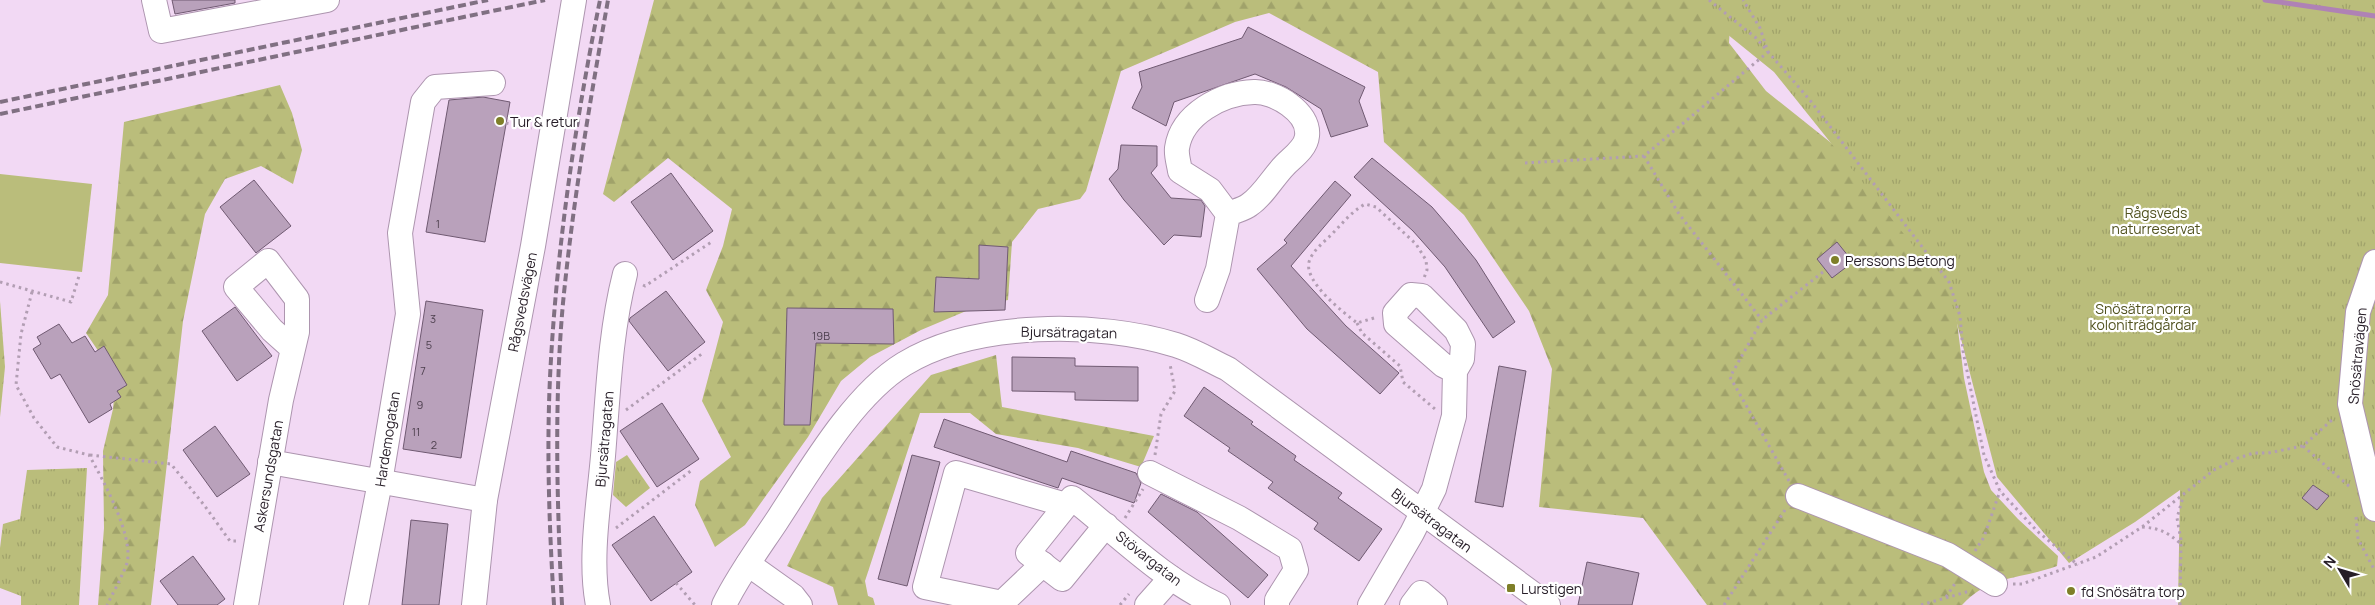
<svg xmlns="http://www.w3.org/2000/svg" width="2375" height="605" viewBox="0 0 2375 605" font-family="Manrope,sans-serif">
<defs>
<pattern id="forest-firs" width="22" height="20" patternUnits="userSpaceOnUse" patternTransform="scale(1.25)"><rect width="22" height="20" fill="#babd7b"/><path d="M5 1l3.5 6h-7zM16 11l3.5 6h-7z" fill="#a0a26a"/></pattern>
<pattern id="park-tufts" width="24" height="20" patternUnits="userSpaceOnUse" patternTransform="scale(1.25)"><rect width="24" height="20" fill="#babd7b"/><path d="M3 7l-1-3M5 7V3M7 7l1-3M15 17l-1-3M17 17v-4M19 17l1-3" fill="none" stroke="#a0a26a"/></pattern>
</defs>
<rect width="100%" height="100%" fill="#f2d9f4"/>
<path fill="#babd7b" d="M0,174L92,184L82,272L0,263Z"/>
<g fill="url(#forest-firs)">
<path d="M654,0H1713L1730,25L1729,43L1766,91L1840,150L1949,282L1957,322L1964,378L1984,472L1991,490L2018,519L2058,556L2057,566C2022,579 1989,575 1962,605H1707L1643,518L1539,507L1552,369L1529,311L1464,215L1384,142L1378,72L1269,13L1235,22L1121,71L1086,191L1080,199L1038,209L1012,242L1008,300L978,306L921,330L870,357L841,381L808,437L745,525L715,547L695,505L700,481L731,457L702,401L723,322L706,290L723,246L732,209L668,158L614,202L603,194Z"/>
<path d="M280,85L292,113L302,150L293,184L261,166L225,179L205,214L183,321L151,605H98L104,528L103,451L113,409L116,377L86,333L108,295L124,122Z"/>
<path d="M0,301L5,367L0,417Z"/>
<path d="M996,355L1002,407L1154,436L1141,467L1078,448L996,434L970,413H920L865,581L868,596L873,598L875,605H838L833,587L787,566L822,498L931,375Z"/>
</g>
<g fill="url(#park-tufts)">
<path d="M1685,0H2375V605H2178L2180,490L2135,522L2069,563L1997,477L1948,289L1774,72Z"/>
<path d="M627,455L650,488L626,507L613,495L616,462Z"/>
<path d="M87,468L79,605H21V596L0,588V548L3,524L20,519L27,470Z"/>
</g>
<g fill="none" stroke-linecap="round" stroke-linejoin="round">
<path stroke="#af82b5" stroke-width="5" d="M2265,0L2375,16"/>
</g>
<g fill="#b9a1bb" stroke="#705a72">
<path d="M172,0H235V3L175,14Z"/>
<path d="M1248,27L1365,87L1359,101L1368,126L1331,137L1321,109L1286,87L1255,74L1174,102L1166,126L1132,108L1142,87L1139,72L1242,38Z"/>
<path d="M483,97L510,102L485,242L426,232L449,100Z"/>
<path d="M1121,145L1157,146V166L1151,173L1171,198L1201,200L1205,206L1201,237L1174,235L1164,245L1124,200L1109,179L1118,169Z"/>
<path d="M1372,158L1432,207L1450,228L1476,260L1515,322L1493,338L1445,267L1413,231L1354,177Z"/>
<path d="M671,173L713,231L673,260L631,202Z"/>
<path d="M254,180L291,226L256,253L220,207Z"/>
<path d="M1335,181L1351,195L1291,266L1346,326L1399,373L1380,394L1307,329L1257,269L1287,243L1284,240Z"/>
<path d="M1837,242L1853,262L1832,278L1817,259Z"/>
<path d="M979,245L1008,247L1005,310L934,312L936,277L979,279Z"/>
<path d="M666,291L705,342L668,371L629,321L630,318Z"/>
<path d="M426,301L483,310L461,458L403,449Z"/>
<path d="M235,307L272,356L237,381L202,331Z"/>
<path d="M787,308L893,309L894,344L816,343L810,425H784Z"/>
<path d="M59,324L72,343L85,336L95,352L104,346L127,385L117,391L121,397L110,404L112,409L89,423L60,374L51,379L33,349L41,344L37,337Z"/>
<path d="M1012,357L1075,358V366L1138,367V401L1075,400V392L1012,391Z"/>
<path d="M1499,366L1526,371L1503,507L1475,502Z"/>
<path d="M1204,387L1253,422L1251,424L1296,456L1294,460L1342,493L1338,498L1382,529L1359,561L1314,529L1318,523L1268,488L1273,482L1228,451L1230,448L1184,416Z"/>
<path d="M662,403L699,459L657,487L620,431Z"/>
<path d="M944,419L1067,462L1071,451L1136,473L1141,483L1134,503L1062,478L1058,488L934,447Z"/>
<path d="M215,426L250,474L217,497L183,450Z"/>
<path d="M912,455L940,462L907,586L878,579Z"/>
<path d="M2313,485L2329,496L2317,510L2302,498Z"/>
<path d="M1161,494L1197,512L1268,575L1248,598L1148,512Z"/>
<path d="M654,516L692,572L651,601L612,545Z"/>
<path d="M411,520L448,524L439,605H402Z"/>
<path d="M193,556L225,599L217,605H178L160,581Z"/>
<path d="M1587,562L1639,573L1632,605H1578Z"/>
</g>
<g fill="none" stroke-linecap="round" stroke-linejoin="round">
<g stroke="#ad95af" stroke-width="26">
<g id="minor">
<path d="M154,0L161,31L327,0"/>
<path d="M2375,262L2358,312L2350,404L2375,509"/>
<path d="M1207,300L1218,269L1228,214L1210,190L1180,171C1179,164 1176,155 1177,148C1182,114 1222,93 1254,92C1274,91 1310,112 1307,136C1306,148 1293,157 1285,165C1273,177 1263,196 1249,205C1244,209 1235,211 1228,214"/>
<path d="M270,462L485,500"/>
<path d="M1150,473L1239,518L1290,549L1296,570L1277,600V605"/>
<path d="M1798,496L1948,555L1995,584"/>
<path d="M1106,525L1062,579L1028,553L1072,498C1119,535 1163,580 1218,605"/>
<path d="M748,564L793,596L800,605"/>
<path d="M1043,564L1002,603L925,587L956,473L1066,505"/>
<path d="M246,605L281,400L297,332V299L268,261L236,287L272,330L292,348"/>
<path d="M356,605L380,482L408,314L400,233L423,102L435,87L493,83"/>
<path d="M474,605L485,500L533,246L574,0"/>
<path d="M598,605C589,559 599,503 603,456C608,395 610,333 625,274"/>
<path d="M724,605C738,576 758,549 776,522C809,472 853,395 904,364C974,321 1099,321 1176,345C1195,351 1211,361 1228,369L1548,605"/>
<path d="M1147,605L1171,578"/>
<path d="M1370,605L1412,533L1434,489L1454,416L1455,371L1462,359L1463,344L1456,330L1422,296L1411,295L1395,313L1396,324L1443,365L1455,371"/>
<path d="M1412,605L1421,593L1435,605"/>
</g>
</g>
<g stroke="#b29eb3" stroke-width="3" stroke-dasharray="2.5 4" stroke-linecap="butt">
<path d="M1709,0L1756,38L1809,99L1949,282L1960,316L1963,351L1984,455L2000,491L2037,531L2078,565"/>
<path d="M506,123L532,128"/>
<path d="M1644,156L1679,214L1762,320"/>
<path d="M1525,163L1644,156L1768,52L1760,28L1743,0"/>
<path d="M0,282L71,302L79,276"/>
<path d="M643,285L645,286L713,241"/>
<path d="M32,292L21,334L16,385L34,418L57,447L89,455C102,478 134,536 127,563C122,577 114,591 107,605"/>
<path d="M1374,318L1357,323C1343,312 1304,282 1309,262C1312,251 1324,242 1331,235C1342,224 1351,212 1365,204L1376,207L1416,244L1426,260L1427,270L1424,278"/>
<path d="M1357,323L1362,333L1400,366L1403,382L1435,409"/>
<path d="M626,410L703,353"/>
<path d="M2303,446L2350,487"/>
<path d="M90,455L171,464L204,505L230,541H238"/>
<path d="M1155,455L1161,414L1175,391L1170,364"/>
<path d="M1789,481L1730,377L1762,320L1823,272"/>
<path d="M2356,517L2358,539L2375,571"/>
<path d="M1125,518L1143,489"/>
<path d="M2142,527C2159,528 2167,532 2180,543"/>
<path d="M616,528L692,470"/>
<path d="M1975,551L1984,537L2000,491"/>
<path d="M676,583L695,605"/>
<path d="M2013,584H2022L2096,557L2142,527L2214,470L2238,458L2254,453H2268L2303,446L2333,419"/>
<path d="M1946,597L1956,582"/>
<path d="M1120,605L1129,594"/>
<path d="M1724,605L1785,510"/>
<path d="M1921,605L1970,591"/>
<path d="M2180,605L2181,540L2177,518L2183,497"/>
</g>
<use href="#minor" stroke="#fff" stroke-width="24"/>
<g stroke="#807082" stroke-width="4" stroke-dasharray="8 4" stroke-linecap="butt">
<path d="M0,102L488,0"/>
<path d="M0,114L545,0"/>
<path d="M554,605C549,523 546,441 551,359C558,239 576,119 600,0"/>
<path d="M562,605C557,504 554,403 563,303C573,201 590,101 608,0"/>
</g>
</g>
<g fill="#7e7f28" stroke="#fff" stroke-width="2">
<circle cx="500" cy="121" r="5"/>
<circle cx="1835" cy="260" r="5"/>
<rect x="1506" y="583" width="10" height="10" rx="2.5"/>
<circle cx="2071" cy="591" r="5"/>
</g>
<g text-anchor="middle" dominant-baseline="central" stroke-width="4.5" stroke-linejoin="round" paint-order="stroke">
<g font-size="11" fill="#4b3e4c">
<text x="438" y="223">1</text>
<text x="433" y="318">3</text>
<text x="821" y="335">19B</text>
<text x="429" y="344">5</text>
<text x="423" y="370">7</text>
<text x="420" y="404">9</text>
<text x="416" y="431">11</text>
<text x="434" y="444">2</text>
</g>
<g font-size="14" fill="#261d27" stroke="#fff" text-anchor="start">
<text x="510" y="121">Tur &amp; retur</text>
<text x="1845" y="260">Perssons Betong</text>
<text x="1521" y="588">Lurstigen</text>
<text x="2081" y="591">fd Snösätra torp</text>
</g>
<g font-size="14" fill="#51521f" stroke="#fff">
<text x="2156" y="212">Rågsveds<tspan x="2156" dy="16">naturreservat</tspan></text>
<text x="2143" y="308">Snösätra norra<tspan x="2143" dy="16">koloniträdgårdar</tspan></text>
</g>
<g font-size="14" fill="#261d27" stroke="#fff">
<text transform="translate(522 302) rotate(-79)">Rågsvedsvägen</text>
<text transform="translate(1069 332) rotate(1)">Bjursätragatan</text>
<text transform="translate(2357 356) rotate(-85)">Snösätravägen</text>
<text transform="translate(387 439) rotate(-81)">Hardemogatan</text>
<text transform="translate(604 439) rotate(-85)">Bjursätragatan</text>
<text transform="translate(268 476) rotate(-80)">Askersundsgatan</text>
<text transform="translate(1432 520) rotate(37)">Bjursätragatan</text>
<text transform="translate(1149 558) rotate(38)">Stövargatan</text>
</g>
</g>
<g transform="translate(2340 570) rotate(308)" stroke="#ffffff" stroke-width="4" paint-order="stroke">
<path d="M0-4L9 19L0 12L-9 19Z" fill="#261d27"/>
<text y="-8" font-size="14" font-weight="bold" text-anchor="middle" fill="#261d27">N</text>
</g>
</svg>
